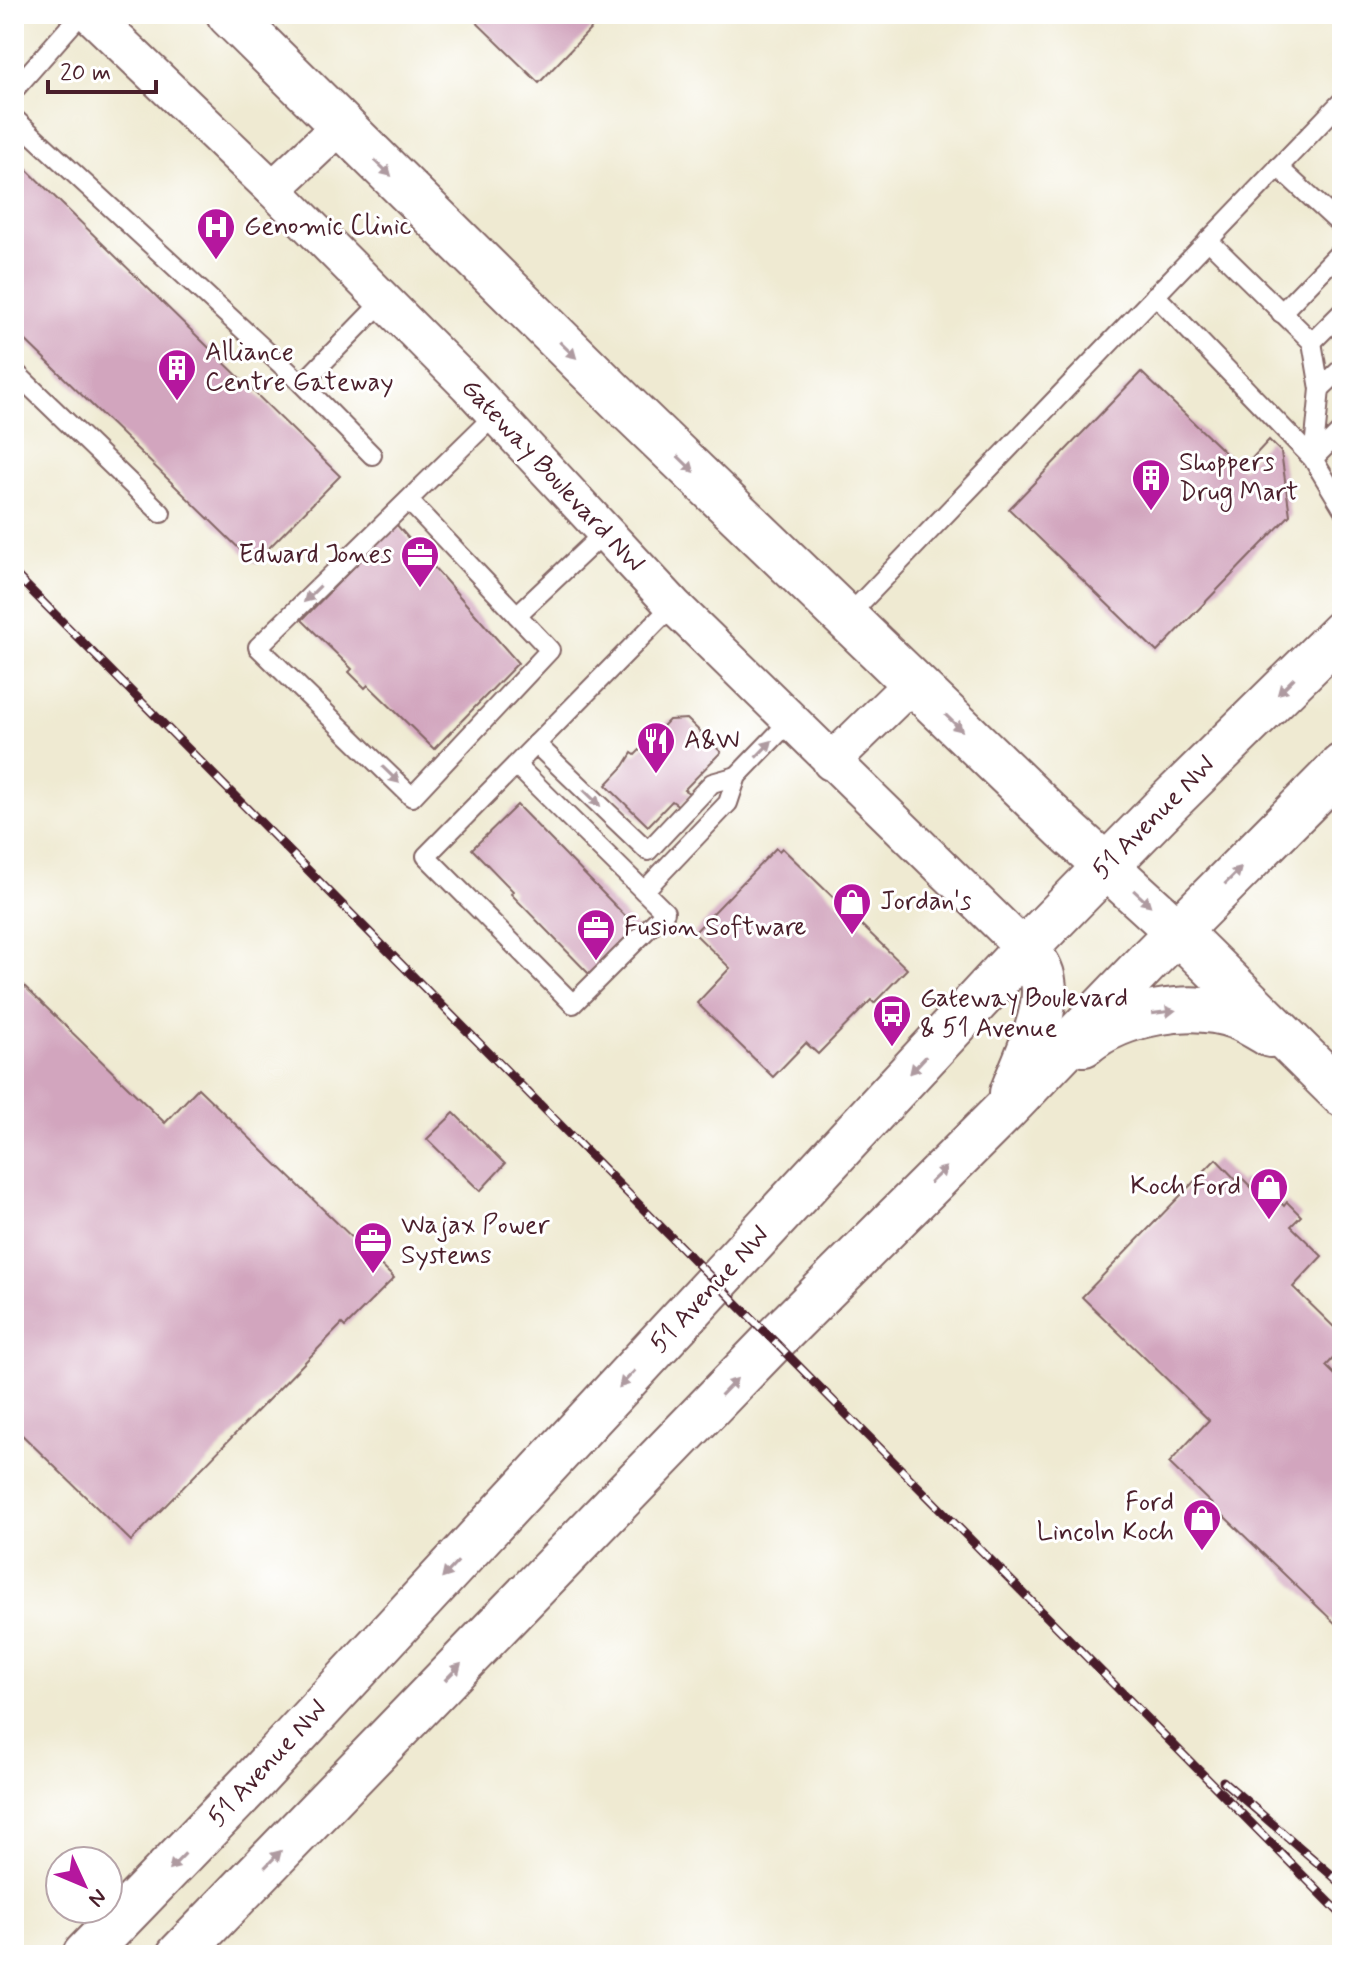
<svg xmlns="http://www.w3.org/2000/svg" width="1356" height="1969" viewBox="0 0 1356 1969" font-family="Mynerve,sans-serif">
<rect width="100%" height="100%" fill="#fff"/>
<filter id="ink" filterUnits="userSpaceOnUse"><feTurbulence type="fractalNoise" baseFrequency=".0125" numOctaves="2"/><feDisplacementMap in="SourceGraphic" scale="16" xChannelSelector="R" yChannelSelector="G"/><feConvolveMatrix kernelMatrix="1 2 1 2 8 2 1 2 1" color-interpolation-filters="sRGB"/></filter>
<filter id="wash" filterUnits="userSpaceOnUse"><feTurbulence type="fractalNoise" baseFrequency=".006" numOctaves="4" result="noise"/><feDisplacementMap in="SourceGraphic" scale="32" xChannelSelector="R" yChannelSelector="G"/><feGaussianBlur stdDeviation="1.8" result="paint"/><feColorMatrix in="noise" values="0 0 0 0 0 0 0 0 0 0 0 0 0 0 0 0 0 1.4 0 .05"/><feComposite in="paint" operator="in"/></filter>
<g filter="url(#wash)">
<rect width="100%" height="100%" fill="#efead2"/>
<g id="blocks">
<g fill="#d2a5be">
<path d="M468,14H605L539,83Z"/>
<path d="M14,157L340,476L254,563L14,329Z"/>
<path d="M1141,372L1242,469L1269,440L1281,452L1290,515L1157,652L1009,509Z"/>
<path d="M396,524L518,663L434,749L368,685L365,688L349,672L352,669L302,620Z"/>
<path d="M687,719L721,752L684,790L691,794L679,806L672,801L648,826L606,785L624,766L632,753L635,755L669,720Z"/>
<path d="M517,805L639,930L591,976L511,894L513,891L472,849Z"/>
<path d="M776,848L779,851L782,848L907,969L874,1003L871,1000L818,1054L806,1043L773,1077L697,1003L730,968L694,933Z"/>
<path d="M14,976L165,1123L198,1088L394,1278L345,1327L342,1324L131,1541L14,1427Z"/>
<path d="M454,1113L505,1164L480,1191L427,1139Z"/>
<path d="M1216,1159L1239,1183L1243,1179L1273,1209L1278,1200L1284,1206L1287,1202L1301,1216L1291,1226L1322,1256L1293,1287L1342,1335V1349L1326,1366L1342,1382V1630L1169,1463L1209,1420L1082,1297Z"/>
</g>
</g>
</g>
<g filter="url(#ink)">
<use href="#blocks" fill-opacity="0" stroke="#846665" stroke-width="2"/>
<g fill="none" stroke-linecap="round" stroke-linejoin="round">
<g stroke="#846665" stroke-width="22">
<g id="lane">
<path d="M14,90L81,14"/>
<path d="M14,118L302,384"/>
<path d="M1278,167L1342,226"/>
<path d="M1208,240L1312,342L1320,389L1313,459L1342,507"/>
<path d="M1155,295L1313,459L1342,430"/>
<path d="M1281,313L1342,250"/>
<path d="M1312,342L1342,312"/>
<path d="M14,371L161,513"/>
<path d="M1320,389L1342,368"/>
<path d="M372,455L302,384L383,301"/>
<path d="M408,500L550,650L412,797L258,647L496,414"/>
<path d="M517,615L605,532"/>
<path d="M846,618L1342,101"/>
<path d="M536,744L648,851L712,783L737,776"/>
<path d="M516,765L665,912L573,1004L426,856L673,605"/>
<path d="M644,891L728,803L737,776L790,721"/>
</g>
</g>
<g stroke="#846665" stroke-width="40">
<g id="street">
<path d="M90,14L273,189L468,385L673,605L1025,949"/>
<path d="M273,189L340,126"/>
<path d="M831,762L912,683"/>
</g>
</g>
<g stroke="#846665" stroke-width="48">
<g id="secondary">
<path d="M229,14L630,410L1063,827L1177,931L1342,1094"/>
<path d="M1084,1044C1121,1013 1191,1000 1237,1017C1248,1021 1259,1029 1270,1035"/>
<path d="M1012,1093C1024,1061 1055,1003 1040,970C1037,962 1031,956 1025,949"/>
<path d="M85,1955L257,1777L1025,949L1169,802L1342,632"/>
<path d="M179,1955L773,1341L1005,1110L1150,959L1342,766"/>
</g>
</g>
<use href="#lane" stroke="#fff" stroke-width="18"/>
<use href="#street" stroke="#fff" stroke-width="36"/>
<use href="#secondary" stroke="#fff" stroke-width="44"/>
<g stroke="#4a1f2b" stroke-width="9">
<g id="rail">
<path d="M14,573L1342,1915"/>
<path d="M1223,1781L1342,1884"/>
</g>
</g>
<use href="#rail" stroke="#fff" stroke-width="6" stroke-dasharray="18" stroke-linecap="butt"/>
</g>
<defs><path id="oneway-solid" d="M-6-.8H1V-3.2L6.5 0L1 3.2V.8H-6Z" transform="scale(2)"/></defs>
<g fill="#ae9aa0">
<use href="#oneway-solid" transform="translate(383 168) rotate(44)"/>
<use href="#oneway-solid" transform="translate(568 350) rotate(44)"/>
<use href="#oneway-solid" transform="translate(686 464) rotate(44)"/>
<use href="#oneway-solid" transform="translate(312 594) rotate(135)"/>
<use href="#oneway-solid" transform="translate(1286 686) rotate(135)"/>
<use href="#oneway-solid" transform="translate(954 723) rotate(44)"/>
<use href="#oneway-solid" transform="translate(764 749) rotate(-46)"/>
<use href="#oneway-solid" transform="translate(391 775) rotate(44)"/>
<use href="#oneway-solid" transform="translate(592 798) rotate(44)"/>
<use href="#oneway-solid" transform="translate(1233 876) rotate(-45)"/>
<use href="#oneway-solid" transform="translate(1142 898) rotate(43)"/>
<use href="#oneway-solid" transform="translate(1164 1012) rotate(-8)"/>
<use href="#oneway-solid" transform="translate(918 1065) rotate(133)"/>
<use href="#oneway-solid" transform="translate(938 1175) rotate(-44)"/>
<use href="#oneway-solid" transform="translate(627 1379) rotate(133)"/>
<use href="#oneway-solid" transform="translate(729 1387) rotate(-46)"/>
<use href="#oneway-solid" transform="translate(450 1570) rotate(133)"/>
<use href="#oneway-solid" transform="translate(453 1672) rotate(-46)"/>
<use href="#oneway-solid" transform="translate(273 1859) rotate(-46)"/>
<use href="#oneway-solid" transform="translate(177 1862) rotate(134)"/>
</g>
</g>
<defs>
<g id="hospital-pin" transform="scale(2)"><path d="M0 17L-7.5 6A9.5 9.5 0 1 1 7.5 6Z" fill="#b5179e" stroke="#fff"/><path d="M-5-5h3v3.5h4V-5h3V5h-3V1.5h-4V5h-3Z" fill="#fff"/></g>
<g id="building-pin" transform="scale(2)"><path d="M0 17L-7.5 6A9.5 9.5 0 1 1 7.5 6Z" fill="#b5179e" stroke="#fff"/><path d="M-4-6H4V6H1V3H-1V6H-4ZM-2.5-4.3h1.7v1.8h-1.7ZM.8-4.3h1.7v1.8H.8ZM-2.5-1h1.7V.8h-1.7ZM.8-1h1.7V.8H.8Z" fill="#fff"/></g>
<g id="office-pin" transform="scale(2)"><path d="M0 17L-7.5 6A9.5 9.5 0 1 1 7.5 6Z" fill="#b5179e" stroke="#fff"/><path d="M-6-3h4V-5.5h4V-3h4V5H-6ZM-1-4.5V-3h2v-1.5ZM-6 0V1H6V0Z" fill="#fff"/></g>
<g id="restaurant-pin" transform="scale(2)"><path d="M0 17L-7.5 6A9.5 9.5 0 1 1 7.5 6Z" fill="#b5179e" stroke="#fff"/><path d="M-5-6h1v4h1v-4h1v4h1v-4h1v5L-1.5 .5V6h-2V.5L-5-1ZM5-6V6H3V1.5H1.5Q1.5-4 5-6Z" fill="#fff"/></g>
<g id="shop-pin" transform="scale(2)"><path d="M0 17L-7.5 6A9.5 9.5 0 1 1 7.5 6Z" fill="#b5179e" stroke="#fff"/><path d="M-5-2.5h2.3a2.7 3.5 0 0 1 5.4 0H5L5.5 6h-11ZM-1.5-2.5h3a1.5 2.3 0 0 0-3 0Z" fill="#fff"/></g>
<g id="bus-pin" transform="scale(2)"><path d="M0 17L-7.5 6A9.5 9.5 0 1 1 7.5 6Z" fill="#b5179e" stroke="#fff"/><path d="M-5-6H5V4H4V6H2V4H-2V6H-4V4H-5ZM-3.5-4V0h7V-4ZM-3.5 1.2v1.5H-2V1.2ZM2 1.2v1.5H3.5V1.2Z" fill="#fff"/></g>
</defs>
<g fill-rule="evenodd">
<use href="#hospital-pin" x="216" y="227"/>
<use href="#building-pin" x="177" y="368"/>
<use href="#building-pin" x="1151" y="478"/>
<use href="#office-pin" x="420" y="555"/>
<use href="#restaurant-pin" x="656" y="741"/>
<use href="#shop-pin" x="852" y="902"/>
<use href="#office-pin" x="596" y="928"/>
<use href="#bus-pin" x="892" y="1014"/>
<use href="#shop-pin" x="1269" y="1187"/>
<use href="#office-pin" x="373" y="1241"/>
<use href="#shop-pin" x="1202" y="1518"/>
</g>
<g text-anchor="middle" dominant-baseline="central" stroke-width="6" stroke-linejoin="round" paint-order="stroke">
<g font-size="26" fill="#4a1f2b" stroke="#fff" text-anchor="start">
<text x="244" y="227">Genomic Clinic</text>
<text x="205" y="353">Alliance<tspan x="205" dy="30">Centre Gateway</tspan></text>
<text x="1179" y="463">Shoppers<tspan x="1179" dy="30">Drug Mart</tspan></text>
<text x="392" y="555" text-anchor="end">Edward Jones</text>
<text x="684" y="741">A&amp;W</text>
<text x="880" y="902">Jordan's</text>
<text x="624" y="928">Fusion Software</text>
<text x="920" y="999">Gateway Boulevard<tspan x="920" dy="30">&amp; 51 Avenue</tspan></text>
<text x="1241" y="1187" text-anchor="end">Koch Ford</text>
<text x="401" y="1226">Wajax Power<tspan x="401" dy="30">Systems</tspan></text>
<text x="1174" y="1503" text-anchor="end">Ford<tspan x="1174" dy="30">Lincoln Koch</tspan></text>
</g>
<g font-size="26" fill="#4a1f2b" stroke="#fff">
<text transform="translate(552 476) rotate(47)">Gateway Boulevard NW</text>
<text transform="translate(1154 818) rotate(-45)">51 Avenue NW</text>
<text transform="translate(710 1290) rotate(-47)">51 Avenue NW</text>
<text transform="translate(268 1764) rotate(-47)">51 Avenue NW</text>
</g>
</g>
<rect width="1356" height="1969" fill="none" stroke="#fff" stroke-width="48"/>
<g transform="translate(84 1885) rotate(134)"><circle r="38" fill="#ffffff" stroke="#b7a5aa" stroke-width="2"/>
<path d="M0-6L14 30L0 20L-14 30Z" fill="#b5179e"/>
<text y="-12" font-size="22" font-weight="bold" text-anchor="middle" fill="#4a1f2b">N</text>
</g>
<path d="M48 80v12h108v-12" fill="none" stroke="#4a1f2b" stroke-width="4"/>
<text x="60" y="80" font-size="24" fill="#4a1f2b" stroke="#ffffff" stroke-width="6" paint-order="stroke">20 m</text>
</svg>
